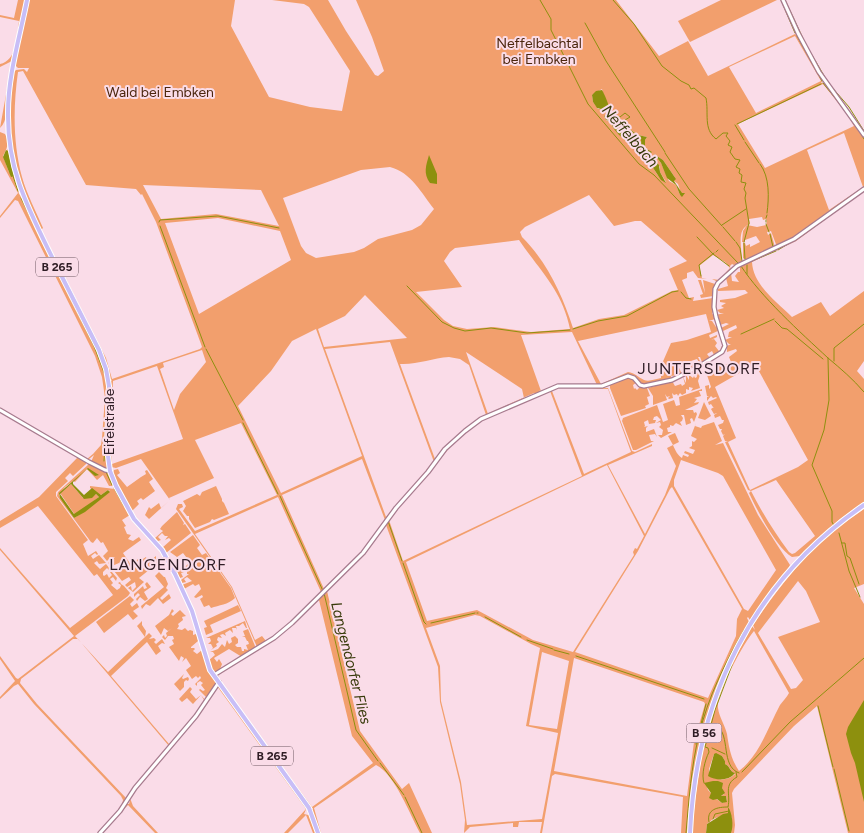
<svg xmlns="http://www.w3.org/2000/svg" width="864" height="833" viewBox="0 0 864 833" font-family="Figtree,sans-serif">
<rect width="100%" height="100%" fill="#fadce8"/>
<g fill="#f29f6d" fill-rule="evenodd">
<path d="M18,0H26C20,31 11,63 8,95C7,105 8,121 0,128L12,61L0,67V64C17,61 17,35 19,21L0,17V15L14,18Z"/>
<path d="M28,0H235L231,26L269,97L310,107L342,111L350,71L309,7L304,4L272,0H328L346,31L375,75L378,76L384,71L372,37L356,0H616L659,56L688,41L708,76L795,34L798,36L823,80L821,83H825L864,137V188L797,237L777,247L771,231L767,232L768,235L771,233L775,247L746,260L743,258V243H745L746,246L750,244V247L760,242L756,236L745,240V242H742L743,231L747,225L757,227L766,225L767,221L766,219L763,220L762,217L749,219L750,224C734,230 744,251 741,263L734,265L732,264L730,266L731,270L718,282L712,279L719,280L730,268L725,262L713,255L699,266L702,278L707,279L698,278L693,271L687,273V278L682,280L689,298L694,297L693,301L713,298V311L712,314L714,315L715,319L709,321H712L716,327L717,324L720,330L709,335L710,338L717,335V337L711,340L714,339L717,343L715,346L719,351L722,349L721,347L724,345L721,350L714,355L712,351L707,354L710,358L702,362L700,357H698L701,363L700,364L697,359L691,361L694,368L688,371L685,366L682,367L679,362L678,365L682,375L679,372L678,375L671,376L672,379L642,385L635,377L630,375L603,385H562L541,392L540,390L539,393H534L487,414L466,429L435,460L386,518L366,549L282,632L257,647L231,587L176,509L178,504H182L183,507L179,509L195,531L277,495L241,423L195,440L214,478L169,498L170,500L141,459L116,468L111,467L108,443L110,382L112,380L110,379L106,365L35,220L19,183L11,146L9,111L14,72L16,70L24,69L27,72L29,68H18L15,65ZM795,36L821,81L756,113L729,67ZM23,71L86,185L136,189L141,195L142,194L156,222L201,344L202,347L200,349L112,379L106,358L41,230L43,228C36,211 27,195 22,177C13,144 13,107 18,72ZM823,84L847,114L854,126L765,168L738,124ZM602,89L607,109H598L593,102L592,95ZM604,117L613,121H620C623,129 626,133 627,141L612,126L610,121H607ZM628,128L638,135L647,137L645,140V148L649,154L642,157L641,140ZM844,133L863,187L829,210L807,150ZM654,154L663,160L676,179L672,176H668L678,184L682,196L680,195L676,185L669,181L661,163ZM650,159L655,160L660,167V172L666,182C657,178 654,167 648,160ZM390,167C411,172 422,194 434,209L421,225L412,230L378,239L364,248L354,252L316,258L306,253L301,246L283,198L361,170ZM143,185L261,190L279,226L216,214L161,219ZM589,195L614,226L635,221H641L687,261L669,269L678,290L672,291L624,315L599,319L573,328C562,294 547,262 522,237L520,232L525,227ZM218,218L280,231L291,260L199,314L165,223ZM519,240C540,271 562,290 570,329L531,332L494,327L467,329L453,326L444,320L416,292L462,287L444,261L450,252L455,248ZM365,295L407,338L324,347L318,329L345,316ZM706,314L711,332L687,340L671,343L661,366V378C656,379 649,382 644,380C638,377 635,373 628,372L601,384L578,341ZM316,329L362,456L281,493L238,406L271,371L292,341ZM572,332L597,385H558L541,391L521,335ZM390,342L434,462L386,517L325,349ZM202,350L206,362L180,394L174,410L160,369L164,367L163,363ZM466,352L522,389L524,398L488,414ZM449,357L460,359L469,365L486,415L465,428L435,459L400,364C417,365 432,358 449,357ZM157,366L183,439L112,464L110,440L113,381ZM362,459L385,520L360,554L324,589L282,495ZM278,497L321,592L284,629L266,641L262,636L255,640L232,587L195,534Z"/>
<path d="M721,0H777L690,42L678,21Z"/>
<path d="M0,132L5,134C10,143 7,148 3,156L9,172L14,176L7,150L8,149L19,194L21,196L104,366L107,382L108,468L106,469L91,462L94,455L89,459H87L0,409L87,459L93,454L101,445L102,438L105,398L102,377L95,356L18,201L15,200L0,218V216L18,193L0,160Z"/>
<path d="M864,190V191L796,241L752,262C753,285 777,302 792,317L821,302L830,316L864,291V361L857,371L864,379V502L839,520L800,556L792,557C777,549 757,510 749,493L751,491L748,490L725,442L728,441H725L723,436L725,434L723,435L721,431L722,429H720L718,425L723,423L724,420H722L720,416L715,418L714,415L717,413L714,414L711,409L714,407H713L711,404L709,405L708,402L717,398L716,397L713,398L711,396L707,401V397L709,396H707L705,386L709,385V389L711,387L706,372L710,371L711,375V371L719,369L718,366L720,365L721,367L731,362L729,357L737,351L736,349L727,352V346L731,344H729L725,340L732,337H728L729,332L737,328L736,325L723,331L721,328L729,324L726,323L720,325L716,315L724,313H720L717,310L724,308L721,306L726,303L720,302V300L735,298L748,293L745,290L718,291V289L728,286L726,278L731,273L732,281L739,282L735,276L738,272H740V266L793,241ZM755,364L808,460L798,467L750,490L728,442L736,438L715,387ZM776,480L815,536L795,553L792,554L789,552C774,532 763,514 751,491Z"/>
<path d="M698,280H701L705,293L703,280L715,284L713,296L701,298L700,295L703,294Z"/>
<path d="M695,371H696L700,375L698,381L700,388L691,391L693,388L689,387V390L686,389V393L682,395L680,393L678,396L677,394L674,395L672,393L673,398L669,399L668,398L670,396L667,397L665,394L667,400L653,405V396L648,388L672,381L675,386L681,384L682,386L685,384L683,377L686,383V375L689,380V375L693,378L694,376L695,378L697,377Z"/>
<path d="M630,376L637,382L633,385L634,389L635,388L637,390L641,386L647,388L650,396L647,397L649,404L645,406L646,408L621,416L610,388V384Z"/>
<path d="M558,387L608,388L632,451L635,452L652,444V446L608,465L645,534L665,495L676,466L667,448L673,445L668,436L675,433L679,442L673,445C675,450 678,456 682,458L683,455L688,457L689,455L684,453L685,451L693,454L695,450L689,448L692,446V441L694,442L697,439L691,436L696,423L695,426L701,428L702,426L714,422L722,441L715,445L723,443L758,515L790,565L789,567L766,597L750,620L748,617L747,618L749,622C709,693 694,753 688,833H681L683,797L555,774L552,776L542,833H540L542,822H519L518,827H513V823L470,827L464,833L465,820L460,784L440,702L438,667L386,525L362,556L327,591L360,731L402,789L409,783L432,833H420C410,815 395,774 376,765L314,808L321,833H319L312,810L313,808L310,807L218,679L217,675L285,631L361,556L386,524C390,510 407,496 416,485C433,467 447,447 465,431C486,413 532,395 558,387ZM563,387L608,389L631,452L584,474L552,391L556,388ZM550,391L582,476L403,561L389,520C401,503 416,489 429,473C442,457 453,441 470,428C489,414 528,397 550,391ZM681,460L718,473L723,476L776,570L748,611L744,609L674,486V480ZM607,465L644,536L637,549L635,548L633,552L634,555L573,652L533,640L477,610L427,621L406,562ZM672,487L742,609L737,619L736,636L708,698L575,652L638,551L670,489ZM319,600L352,736L373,763L312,807L219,680L218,675L282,634ZM475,615L480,616L531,644L540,648L526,726L558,733L542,819L467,825L461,782L441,701L440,666L426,628ZM542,652L569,661L557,729L529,725ZM574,658L704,702L705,704L694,742L687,796L554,771Z"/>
<path d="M702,389V391H699L701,396L694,398L697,399L694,403L699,402L698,404L685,410H693L694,413L696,412L697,414L694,422L692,418L690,419L691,423L686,425L684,415H681L683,418L682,421L680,422L682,426L676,423L673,426L670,425V427L667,428L668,432H672L661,438L658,435H662L663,430L659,427L661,425L660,422L656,423L661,420L657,416L654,417L653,420H656L655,423L649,424L648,420L644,422L645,426L644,427L648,426L646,428V432L654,429L657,437L655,434L649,435L651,441H654L636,450H633L622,421L623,418L657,405L663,422L668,420L663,404L674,400L676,406L680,405L679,397Z"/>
<path d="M704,402L711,416L705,420L698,418Z"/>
<path d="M8,415L86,462V464L73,476L70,473L65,478L68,481L56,492V496L88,540L83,544L88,556L96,551L98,554L97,555L95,553L91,556L93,559L99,555L106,563L99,564L97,561L94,563L100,569L106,564L110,569L109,570L107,568L103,572V575L104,576L107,574L109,578L112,575L110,572L111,571L117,578L116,581L113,577L110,579L113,583L111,585L117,590L120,588L121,585L118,583L120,582L121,584L124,586L130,593L128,596L75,636L108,672L145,637L137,626L142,621V625L146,631L145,637L149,633L152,636L149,639L154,638L156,640L154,642L156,644L162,639L165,644L162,643L158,646L161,651L156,655L147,642L111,676L169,744L196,714L204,700L201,695L193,704L187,698L182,702L179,699L190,687L192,689L190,692L196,699L201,695L205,700L195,715L127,798L125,799L122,807L99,833L122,805L123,800L121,796L34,704L18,684L14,686L0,699V697L15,681L0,659V656L16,678L18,679L74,636L0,550V548L70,628L113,595L97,574L94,576L38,506L0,528V521L39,497L78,457ZM73,639H78L169,746L126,798L37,704L20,683L21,679Z"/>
<path d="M89,464L108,473L113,483L112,486H109L103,475L97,480L87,469L75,482L73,481L65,487L59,495L74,518L85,511L110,491L108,490L101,495L90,488V486L115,489L130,515L122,520L126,526L124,527L127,534L131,535L128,539L133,541L139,537L141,540L123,553L131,565L138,559L140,561L146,557L148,563L156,556V559L159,562L139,578L144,582L133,592L128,588L131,586L132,591L136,587L135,582L127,587L125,585L131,580L129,577L122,581L114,571L121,566L119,563L112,566L108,563L115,557L112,558L111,557L107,561L103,556L108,551L103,542L101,543L97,538L93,543L91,542L57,496L58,492Z"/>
<path d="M133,467L141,477L146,474L145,471L147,470L153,479L149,482L155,491L143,500L141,498L137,501L139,504L131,512L113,474L114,470L118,469L120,473L117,475L127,487L141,477Z"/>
<path d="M71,484L83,498H91L96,494L99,497L75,515L60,493Z"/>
<path d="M216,486L222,499V501L224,503L229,514L214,520L212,519L210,522L195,528L189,519V516H187L183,511L186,506L183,501L197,494L200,496L202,492Z"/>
<path d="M169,501L149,519L145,515L149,507L151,509L159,503L161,508Z"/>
<path d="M864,509V584L854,588L864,604V833H848L817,706L794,726L734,789L732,793L735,825L734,833H731L732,819L728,807L729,813L713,819L707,824L706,833H692C698,753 712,696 752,626L755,630L753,625C775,593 798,562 827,536C838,526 852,518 864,509ZM798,581L806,591L820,622L778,637L803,680L796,688L791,689L758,633ZM754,631L789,693C787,697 783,701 780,705C768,727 760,755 739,771C731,759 729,748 727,734C725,725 719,717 718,708C716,694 744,642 754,631ZM714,754L722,756L725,761V764C730,766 730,771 735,774C729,781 716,781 709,775V769ZM722,783V788L724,794L721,796H726L727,801L722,803L711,795V793L708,790L707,787Z"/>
<path d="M177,512L184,523L183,525L185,524L191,533L166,553L162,548L171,540L169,538L165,540L168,536H165L162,533L158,537L161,540L158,541L155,538L163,531L160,529L162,526Z"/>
<path d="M193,535L200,545L197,548L202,555L206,553L231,588L235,598C228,605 219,605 211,608L209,605L204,607L200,599L203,597L202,595L196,598L194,597L201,589L199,584L195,586L193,584L184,589L182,585L192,581L187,577L184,579L186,582L182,583L181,580L189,574H187V571L181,573L183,577L180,578L175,571L179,568L182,570L190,562L183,553L177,557L170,552Z"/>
<path d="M159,572L164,577H165L168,584L166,588L168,590L160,598L162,600L169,594L171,598L163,604L158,598L150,606L146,604L142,609L141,606L164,587L155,576Z"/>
<path d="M147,582L151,587L144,592L148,599L145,601L140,597L137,601L136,599L140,595L138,593L134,597V594L143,586L144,589L147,588L145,584Z"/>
<path d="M130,596L134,600L130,604L132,607L137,603L139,607L133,611L138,616L133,620L128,614L104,633L96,622Z"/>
<path d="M238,605L241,611L210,625L213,632L206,635L204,628L207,627L204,621Z"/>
<path d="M172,609L174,611L171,614L173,616L180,610L186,616L182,617L183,620L178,624L179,626L177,629L182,630L185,628L188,631L190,630L193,631V635L196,634V631L198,641L191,647V648H194L195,649L193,651L197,654L202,650L207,667L216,681V684L207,698L199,690L200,689L203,691L205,690L201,685L203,683L200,681L197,683V686L195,684L201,678L200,676L198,678L196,676L192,679L186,670L191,666L186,658L182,662L184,658L181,656L179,661L169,647L174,644L172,640L174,639L173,636H168L165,640L162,637L164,635L165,638L167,636L166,633L172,628L168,631L164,628L161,635L155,626L169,615Z"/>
<path d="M245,621L247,628H246L243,623L239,626H236L237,630L236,628H232L233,633L230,630L225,633L226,636L223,634L220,635L222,638L218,637L217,640L219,642L216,644L217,646L211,650L213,648L211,644H208L211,641L210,638H206Z"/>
<path d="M248,629L255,646L254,650L242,657L229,649L214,658L217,662L219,659L222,664L219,672L214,673L208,661L215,655L213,652H210L218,649L222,644L225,647L227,640L229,644L232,642L231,638L235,636L238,639V643L235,645L237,647H241L242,651H244V649L248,650L246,645L249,644L248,641H247L245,637H242L245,636L243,631Z"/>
<path d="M184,674L182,678L183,679L188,677L189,679L188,681L186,680L184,682V687L180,691L174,684Z"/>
<path d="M219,685L307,807L304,814L308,815L309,812L317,833H313L306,815L288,833H284L306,809L217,686Z"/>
<path d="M215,690L136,788L130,798L133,806L158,833H155L128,805L118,815L126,804H129L133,791Z"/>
</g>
<g fill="#8d900e" fill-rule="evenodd">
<path d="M602,90C604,93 609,105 609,108L605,110L597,108L593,102L592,95L596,91Z"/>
<path d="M606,115L612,121H619L623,130L633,135L634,136L629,141C622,140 612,128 610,121L606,120L604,116Z"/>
<path d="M628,128L638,135L647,137L645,140V148L652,152L644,159L642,157L641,140Z"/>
<path d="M6,150L8,151L14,176L11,177L3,157Z"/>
<path d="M654,154L663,160L676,179L674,181L682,193H685L682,197L680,195L676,185L667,178L661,163Z"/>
<path d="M429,155L437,174V184L430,183C423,173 426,166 429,155Z"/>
<path d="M651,156L659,165L660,172L666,183L661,180L648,160Z"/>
<path d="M88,468L99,475L95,476L87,469L73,482V484L84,495L92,488L101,495L108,490L110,492L85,512L74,518L60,498L59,493ZM71,484L84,499L92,498L96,494L99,497L74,514L60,494Z"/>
<path d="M864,700V802L855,763L851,753L846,734L848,727Z"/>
<path d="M716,753L722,756L725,761V764C730,766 730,772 735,773C729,781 716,781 708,776L714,754Z"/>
<path d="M713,781H718L723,783L722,788L725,793L721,796H726L727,802L722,803L717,799L713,800L709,798L711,793L704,783Z"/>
<path d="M728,807C732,812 734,826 731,833H706L707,824L723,814L728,813Z"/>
</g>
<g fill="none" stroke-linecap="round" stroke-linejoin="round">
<g stroke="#8d900e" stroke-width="1">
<path d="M540,0L551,19V30L588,104L639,164L654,175L738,263"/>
<path d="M613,0L634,24L662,66L681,81L689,85L691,89L694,88L706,98C709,113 703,129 716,139L723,133H728L726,136L730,141L728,145L732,147L730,152L735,159L740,160L736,167L740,169L739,173L742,175L741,182L746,183L744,189L746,193L745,198L749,223L744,242"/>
<path d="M781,0L795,33"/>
<path d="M785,0L807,47"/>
<path d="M585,23L606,61L665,152"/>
<path d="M797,36L822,81"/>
<path d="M809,50L826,79"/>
<path d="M823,83L840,104"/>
<path d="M830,85L849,107L864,131"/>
<path d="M606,112C611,112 614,117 620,117L625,113L630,117L625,120L624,123L627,128"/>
<path d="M737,124L821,84"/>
<path d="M735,125L744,140"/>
<path d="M859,130L864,139"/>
<path d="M745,142L759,163"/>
<path d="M665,153L689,189L722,226"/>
<path d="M760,164C770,177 769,198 767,213"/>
<path d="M13,176L18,191"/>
<path d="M21,198L56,269"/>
<path d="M766,218L767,215"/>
<path d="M159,222L160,220L218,216L279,228"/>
<path d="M766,222V220"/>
<path d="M766,224L769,232"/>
<path d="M722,225L746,209"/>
<path d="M160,226L205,347"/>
<path d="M723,227L735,241"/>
<path d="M808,231L813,227"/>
<path d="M770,234L773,247"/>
<path d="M697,237L713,254L729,266"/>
<path d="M736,242L740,248L742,261"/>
<path d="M744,243L745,259"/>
<path d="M778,250L806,233"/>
<path d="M716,252L718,250"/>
<path d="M752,261L776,251"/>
<path d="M741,266C761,297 800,332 828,358C841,369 853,379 864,392"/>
<path d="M747,274V265"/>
<path d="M59,275L94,346L105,375"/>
<path d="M701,276L699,265L714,253"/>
<path d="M407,286L442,322L454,328L465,331L491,328L527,333L570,330"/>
<path d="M681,292L686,298L691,299"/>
<path d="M775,321L782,328L787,329L823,359"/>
<path d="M573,329L598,321L627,316L672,292L678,291"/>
<path d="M741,334L774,319"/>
<path d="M206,349L243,420"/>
<path d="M828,358L829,400L824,430L812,465L832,511V522L836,529"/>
<path d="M834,361V348L864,324"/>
<path d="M243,423L278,494"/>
<path d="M105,442L106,432"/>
<path d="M104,461L105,446"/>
<path d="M106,472L112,485"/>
<path d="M114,488L124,506"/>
<path d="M280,496L323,591"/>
<path d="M388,521L402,561"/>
<path d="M839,533L849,571L860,597"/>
<path d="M842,543H845L847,556L850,558L859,584"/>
<path d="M403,563L424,622L426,624"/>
<path d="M324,593L356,730L378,761"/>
<path d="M477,613H478"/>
<path d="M485,617L521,637"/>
<path d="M431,623L475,613"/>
<path d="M527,640L553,649"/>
<path d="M554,650L569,654"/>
<path d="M576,656L704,699"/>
<path d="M818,706L833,767"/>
<path d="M717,726C731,735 720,766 739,773"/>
<path d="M696,744L706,704"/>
<path d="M712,748L725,754"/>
<path d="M380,763L404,795"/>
<path d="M834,769L849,831"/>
<path d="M742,772L790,722L864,658"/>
<path d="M704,783C701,775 705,760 709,752L708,748L705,747L715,710L732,665"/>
<path d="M405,797L422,833"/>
<path d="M713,819L715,814L729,811"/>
<path d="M709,822C706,809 718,807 728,807C731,794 723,785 737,777L736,772"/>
<path d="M686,833C689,800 691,767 699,735C708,697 725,663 744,630"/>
</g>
<g stroke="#a77b8e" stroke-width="5.5">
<g id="secondary">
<path d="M783,0L798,33L819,72L864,135"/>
<path d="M0,410L89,462L105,470L110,471"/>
<path d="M214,675L274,638L292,623L363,553L396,508L428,472L445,449L465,431L481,419L558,386H602L628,376L634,378L640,385L644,386L672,380L698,367L722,352L725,346L716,317L714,307L715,289L718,283L737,266L794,239L864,189"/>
<path d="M100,833L120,811L135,788L196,716L219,682"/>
</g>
</g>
<g stroke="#fff" stroke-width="6">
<g id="primary">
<path d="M27,0C20,36 8,75 8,112C7,170 28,208 53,259C68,289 84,320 99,350L106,369L109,386L107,448L110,471L116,486L134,519L162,550L175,574L192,611L210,670L309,808L318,833"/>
<path d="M690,833C696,699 752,582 864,505"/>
</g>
</g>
<use href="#secondary" stroke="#fff" stroke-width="3"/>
<use href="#primary" stroke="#c8bef7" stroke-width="4"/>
</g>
<g text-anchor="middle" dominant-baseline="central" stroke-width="4" stroke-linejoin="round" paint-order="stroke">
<g fill="#fadce8" stroke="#6c5660" stroke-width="1">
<rect x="36" y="257.5" width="42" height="19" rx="4"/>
<rect x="686.5" y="723.5" width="35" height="19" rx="4"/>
<rect x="251" y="746.5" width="42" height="19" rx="4"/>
</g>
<g font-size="12" font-weight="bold" fill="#2f1d25">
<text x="57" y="267">B 265</text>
<text x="704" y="733">B 56</text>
<text x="272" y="756">B 265</text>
</g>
<g font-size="14" fill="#4b260d" stroke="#fadce8">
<text x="539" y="43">Neffelbachtal<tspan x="539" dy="16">bei Embken</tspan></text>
<text x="160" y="92">Wald bei Embken</text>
</g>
<g font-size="14" fill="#2f1d25" stroke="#fadce8">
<text transform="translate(109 422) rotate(-90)">Eifelstraße</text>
</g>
<g font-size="15" font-style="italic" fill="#383a0a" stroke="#fadce8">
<text transform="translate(630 136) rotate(49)">Neffelbach</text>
<text transform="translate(351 663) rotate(76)">Langendorfer Flies</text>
</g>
<g font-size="16" letter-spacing="1" fill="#2f1d25" stroke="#fadce8">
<text x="699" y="368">JUNTERSDORF</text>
<text x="168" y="564">LANGENDORF</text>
</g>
</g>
</svg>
